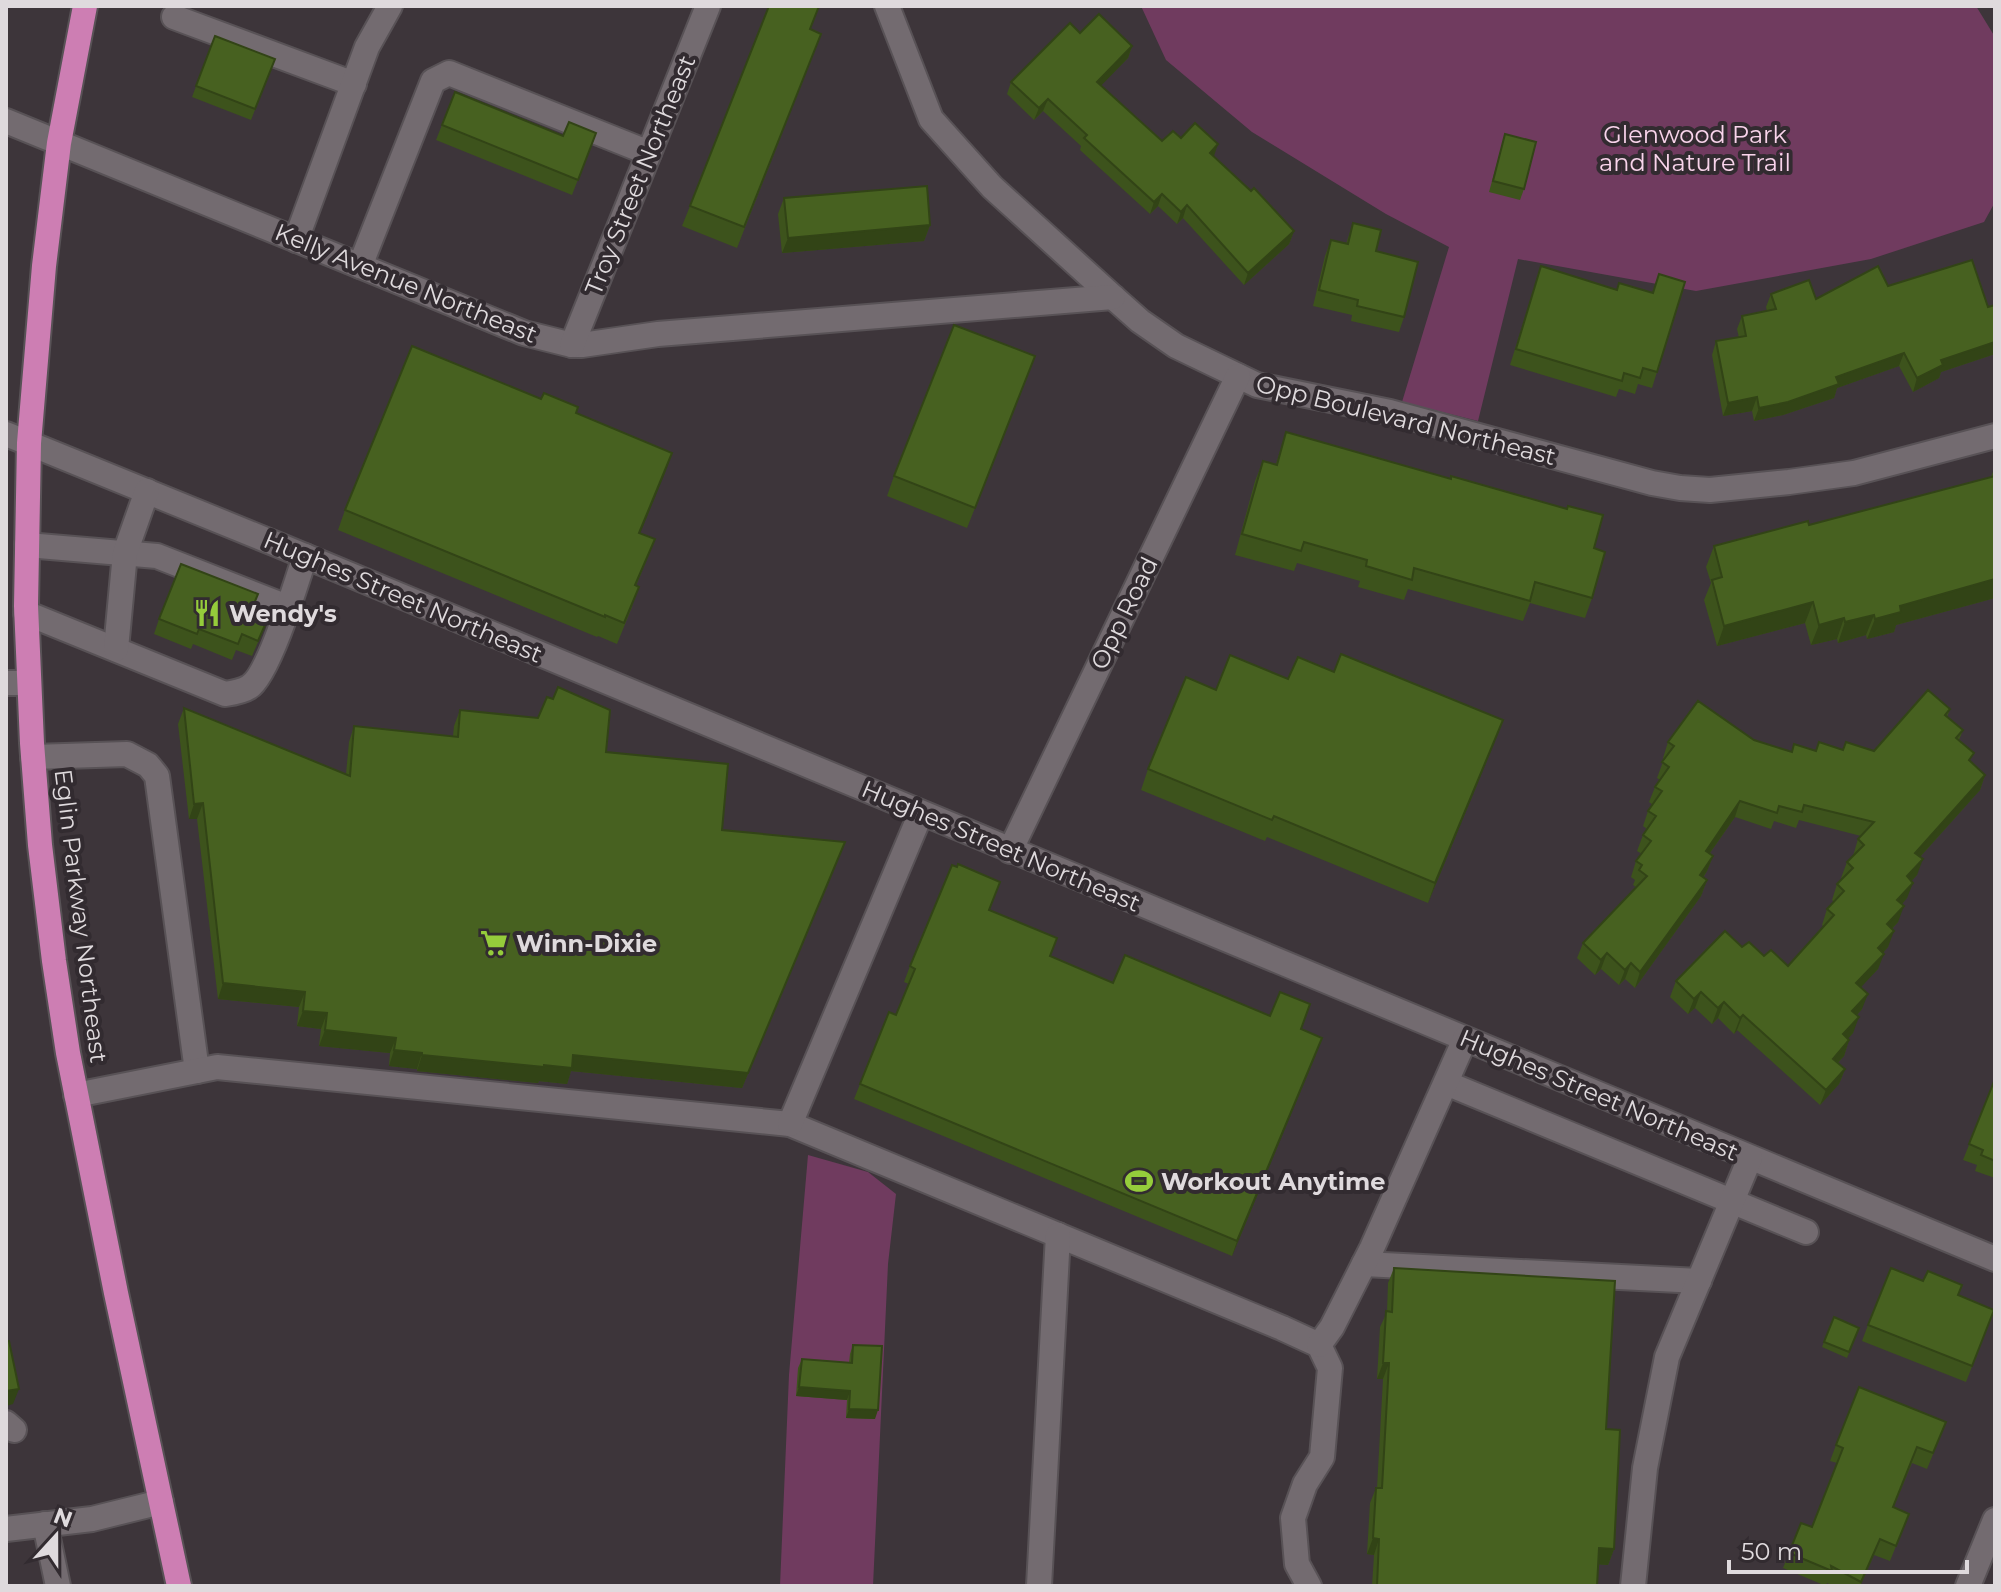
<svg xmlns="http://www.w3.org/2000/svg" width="2001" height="1592" viewBox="0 0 2001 1592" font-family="Montserrat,sans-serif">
<rect width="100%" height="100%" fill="#3d353a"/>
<g fill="#703b5f">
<path d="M1141,6H1976L1995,37V202L1984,222L1871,259L1696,291L1518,259L1478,421L1402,402L1449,247L1386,214L1252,132L1166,60Z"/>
<path d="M808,1155L868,1172L896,1194L888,1264L873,1586H780L789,1375Z"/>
</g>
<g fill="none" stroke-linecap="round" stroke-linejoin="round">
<g stroke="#585256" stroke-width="28">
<g id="minor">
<path d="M887,6L931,119L992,187L1113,297L1140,321L1176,346L1257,385L1390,412L1652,483L1680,488L1710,490L1789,482L1854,473L1995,436"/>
<path d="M174,17L354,84"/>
<path d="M6,121L524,333L572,345H582L658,334L1113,297"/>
<path d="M296,240L367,47L390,6"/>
<path d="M360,266L433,81L449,73L649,153"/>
<path d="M572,345L708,6"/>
<path d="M6,434L276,544L1995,1259"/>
<path d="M27,545L157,556L287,607"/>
<path d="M26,613L225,694C232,693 243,691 249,687C268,676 297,581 305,556"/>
<path d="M116,649L125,553L147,491"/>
<path d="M6,683H29"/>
<path d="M33,757L127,754L148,765L157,776L197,1071"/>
<path d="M1010,851L1238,376"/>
<path d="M1446,1083L1806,1232"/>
<path d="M76,1095L217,1067L790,1124L1282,1328L1319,1345L1330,1368L1322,1457L1305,1484L1293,1518L1297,1564L1309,1586"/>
<path d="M790,1124L921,813"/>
<path d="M1364,1264L1699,1281"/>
<path d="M1319,1345L1332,1327L1372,1248L1465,1039"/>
<path d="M6,1423L14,1430"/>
<path d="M45,1524L58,1586"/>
<path d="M6,1529L92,1519L161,1502"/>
<path d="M1039,1586L1058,1235"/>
<path d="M1633,1586L1645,1468L1667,1357L1750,1158"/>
<path d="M1968,1586L1995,1520"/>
</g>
</g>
<g stroke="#585256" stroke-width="28">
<path id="highway" d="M85,6L59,143L44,266L29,443L26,606L32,743L40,845L54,961L68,1053L116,1293L179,1586"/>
</g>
<use href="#minor" stroke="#736b70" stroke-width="24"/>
<use href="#highway" stroke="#cd7eb3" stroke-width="24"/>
</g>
<g fill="#3d531c">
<path d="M810,30L813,54L737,248L682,226L690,206Z"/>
<path d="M1080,33L1132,46L1128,58L1101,85L1162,141L1181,138L1214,157L1294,231L1289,244L1244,285L1183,218L1177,224L1158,206L1150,214L1080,150L1081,146L1043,111L1034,120L1007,94L1011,82Z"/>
<path d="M215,36L275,59L251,120L192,97Z"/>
<path d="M455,92L563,136L596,133L572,195L436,140Z"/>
<path d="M1505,134L1524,189L1520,200L1489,192Z"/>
<path d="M784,198L930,225L924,241L782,253L778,214Z"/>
<path d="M1353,223L1376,251L1404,317L1399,332L1351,321L1352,315L1313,306L1325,256L1331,240L1346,244Z"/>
<path d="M1541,266L1617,290L1652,293L1659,274L1657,372L1652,388L1638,384L1635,394L1619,389L1616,397L1510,365Z"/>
<path d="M1888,286L1988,307L1995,305V354L1941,372L1939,378L1913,392L1899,366L1837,388L1834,398L1783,415L1754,421L1752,411L1723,416L1712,355L1716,341L1739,338L1737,329L1742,316L1767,311L1766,307L1771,294L1816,299Z"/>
<path d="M1027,377L967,528L887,496L894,476Z"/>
<path d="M576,413L672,453L640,533L647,559L636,586L632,607L617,644L598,636L597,637L338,530L345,510Z"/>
<path d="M1286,432L1594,548L1592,598L1585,618L1530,603L1523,621L1408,589L1404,600L1358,587L1360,581L1297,563L1294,571L1235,555L1255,481L1263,461L1276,464Z"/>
<path d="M1994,469L1995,598L1896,625L1894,632L1867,639L1866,635L1838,643L1837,639L1811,645L1805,623L1717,646L1704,600L1711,583L1706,567L1714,546L1809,525L1991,477Z"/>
<path d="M252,611L262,633L252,656L236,650L232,660L193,644L191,649L154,634L159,619Z"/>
<path d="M1288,679L1495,741L1428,903L1267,837L1265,841L1141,790L1148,769L1216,690Z"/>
<path d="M184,708L346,774L349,742L354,726L453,736L454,726L460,710L606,752L722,830L845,842L742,1088L571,1071L567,1084L539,1081L538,1083L417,1071V1069L389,1066L390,1053L319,1046L321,1029L297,1026L299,1007L218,999L197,819H189L178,724Z"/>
<path d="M1950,709L1947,717L1963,730L1959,740L1971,762L1985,775L1980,790L1920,857L1917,875L1911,881L1907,898L1902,904L1898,922L1892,929L1888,947L1883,953L1878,969L1860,987L1862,1009L1857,1015L1853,1033L1848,1038L1849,1040L1844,1056L1838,1063L1845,1069L1839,1084L1820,1105L1737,1030L1734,1034L1718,1018L1712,1024L1695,1008L1688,1014L1670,997L1676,981L1742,947L1788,966L1824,927L1822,925L1827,909L1834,902L1832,900L1837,884L1842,879L1841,878L1847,862L1853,856L1858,839L1861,836L1799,820L1796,828L1774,821L1771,829L1735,817L1710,853L1713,856L1707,871L1703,878L1707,880L1701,896L1635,988L1625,979L1619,985L1601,969L1595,975L1577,958L1583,943L1636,887L1633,885L1635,880L1631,877L1636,861L1642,854L1637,851L1643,835L1647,829L1643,826L1648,811L1653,805L1649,802L1655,787L1660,780L1657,778L1664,759L1663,758L1668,742L1754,740L1791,752L1843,750L1874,751Z"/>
<path d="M957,867L990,910L1050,956L1113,983L1301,1029L1316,1054L1232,1256L854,1099L860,1084L896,1015L909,984L904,982L910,966Z"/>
<path d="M1995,1079V1178L1975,1171L1977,1165L1963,1160Z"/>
<path d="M1394,1268L1606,1429L1614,1549L1608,1565L1598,1564L1597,1586H1372L1374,1555L1367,1554L1370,1503L1376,1488H1377L1383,1379H1377L1380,1327L1387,1312L1388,1283Z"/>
<path d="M1923,1281L1994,1310L1966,1382L1862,1341L1868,1325Z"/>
<path d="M1834,1317L1859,1328L1847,1358L1822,1347Z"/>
<path d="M853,1345L875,1419L846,1418L847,1400L796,1396L798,1368L802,1359L849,1363L850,1354Z"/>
<path d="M1940,1437L1927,1469L1912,1463L1893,1508L1909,1514L1890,1561L1874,1555L1860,1586H1833L1827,1583L1826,1586L1783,1568L1801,1523L1812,1527L1837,1463L1830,1461L1836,1445Z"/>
</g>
<g fill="#324416">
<path d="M1132,46L1128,58L1093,94L1097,82Z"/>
<path d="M1048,99L1043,111L1034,120L1039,108Z"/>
<path d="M1218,144L1214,156L1210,153Z"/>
<path d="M1162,194L1158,206L1150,214L1154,202Z"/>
<path d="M1187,205L1183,218L1177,224L1181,212Z"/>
<path d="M930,225L924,241L782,253L788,238Z"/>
<path d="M1294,231L1289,244L1244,285L1248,273Z"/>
<path d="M1995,342V354L1941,372L1939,378L1913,392L1917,378L1941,360Z"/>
<path d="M1904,353L1899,366L1837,388L1834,398L1783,415L1754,421L1759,408L1836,377Z"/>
<path d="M1757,397L1752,411L1723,416L1728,403Z"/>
<path d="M672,453L665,473L632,553L639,533Z"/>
<path d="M1995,579V598L1896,625L1894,632L1867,639L1875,619L1900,606Z"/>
<path d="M1813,602L1805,623L1717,646L1724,626Z"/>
<path d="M1874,615L1866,635L1838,643L1845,622Z"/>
<path d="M1844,618L1837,639L1811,645L1819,625Z"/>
<path d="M1503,720L1495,741L1428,903L1435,883Z"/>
<path d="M1985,775L1980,790L1910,868L1915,853Z"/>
<path d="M1740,801L1735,817L1700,867L1706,851Z"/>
<path d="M203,803L197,819H189L194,804Z"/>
<path d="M845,842L742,1088L571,1071L567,1084L539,1081L538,1083L417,1071L422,1055L544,1065L573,1055Z"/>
<path d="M1713,856L1707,871L1694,891L1700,875Z"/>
<path d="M1923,859L1917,875L1901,892L1907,876Z"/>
<path d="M1707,880L1701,896L1635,988L1640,972Z"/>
<path d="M1913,883L1907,898L1892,916L1897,900Z"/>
<path d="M1904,906L1898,922L1881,940L1887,924Z"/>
<path d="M1894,931L1888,947L1873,964L1878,948Z"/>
<path d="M1607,953L1601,969L1595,975L1601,960Z"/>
<path d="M1884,954L1878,969L1850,999L1856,983Z"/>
<path d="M1631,963L1625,979L1619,985L1625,970Z"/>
<path d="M223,983L305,992L299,1007L218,999Z"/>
<path d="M1701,992L1695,1008L1688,1014L1694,999Z"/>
<path d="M1868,994L1862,1009L1846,1027L1852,1011Z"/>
<path d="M1724,1002L1718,1018L1712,1024L1718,1008Z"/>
<path d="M303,1011L327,1013L321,1029L297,1026Z"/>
<path d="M1743,1015L1737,1030L1734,1034L1740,1018Z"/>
<path d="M1859,1017L1853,1033L1838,1050L1843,1034Z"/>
<path d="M325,1030L396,1038L390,1053L319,1046Z"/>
<path d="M1322,1038L1316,1054L1232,1256L1237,1241Z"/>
<path d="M1849,1040L1844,1056L1827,1074L1833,1059Z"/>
<path d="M394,1050L422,1053L417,1069L389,1066Z"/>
<path d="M1845,1069L1839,1084L1820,1105L1826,1090Z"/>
<path d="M1383,1363H1389L1383,1379H1377Z"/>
<path d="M799,1387L850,1391L847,1400L796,1396Z"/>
<path d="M19,1389L13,1404L6,1406V1391Z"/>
<path d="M849,1409L878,1410L875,1419L846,1418Z"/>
<path d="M1373,1538L1379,1539L1374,1555L1367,1554Z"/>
<path d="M1599,1548L1614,1549L1608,1565L1594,1564Z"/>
</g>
<g fill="#476120" stroke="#324416" stroke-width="2">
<path d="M769,6H819L810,29L821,34L744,227L690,206Z"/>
<path d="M1099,14L1132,46L1097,82L1162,141L1173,131L1181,138L1195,123L1218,144L1210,153L1251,191L1254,188L1294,231L1248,273L1187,205L1181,212L1162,194L1154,202L1084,138L1087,135L1048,99L1039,108L1011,82L1070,23L1080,33Z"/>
<path d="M215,36L275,59L255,109L196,86Z"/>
<path d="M455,92L563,136L569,122L596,133L578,180L442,125Z"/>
<path d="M1505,134L1536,142L1524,189L1493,181Z"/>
<path d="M927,186L930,225L788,238L784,198Z"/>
<path d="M1353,223L1381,230L1376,251L1418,262L1404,317L1357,306L1358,300L1319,290L1331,240L1348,244Z"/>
<path d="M1972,260L1988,307L1995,305V342L1941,360L1943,365L1917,378L1904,353L1836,377L1839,384L1788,402L1759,408L1757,397L1728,403L1716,341L1746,336L1742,316L1776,309L1771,294L1809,280L1816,299L1878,266L1888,286Z"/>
<path d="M1541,266L1617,290L1619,283L1653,293L1659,274L1685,282L1657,372L1643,368L1640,378L1624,373L1622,381L1516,349Z"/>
<path d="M954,325L1035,356L975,508L894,476Z"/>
<path d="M412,346L541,399L544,393L578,407L576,413L672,453L639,533L655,539L635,585L639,587L624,623L605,615V617L345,510Z"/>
<path d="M1286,432L1451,479V476L1567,509L1568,506L1603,515L1594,548L1605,552L1592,598L1535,582L1530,601L1414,568L1412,580L1366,566L1367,560L1304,542L1301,551L1242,534L1263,461L1277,465Z"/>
<path d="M1995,476V579L1900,606L1901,612L1875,619L1874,615L1845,622L1844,618L1819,625L1813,602L1724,626L1712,580L1722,577L1714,546L1808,521L1809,525Z"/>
<path d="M181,564L258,594L251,611L268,618L258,641L242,634L238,644L199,629L197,634L159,619Z"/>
<path d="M1341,654L1503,720L1435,883L1274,816L1272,820L1148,769L1186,677L1216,690L1230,655L1288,679L1298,657L1334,672Z"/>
<path d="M558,687L610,710L606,752L728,764L722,830L845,842L748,1073L573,1055L572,1068L544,1065V1067L422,1055V1053L394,1050L396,1038L325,1030L327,1013L303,1011L305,992L223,983L203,803L194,804L184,708L350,776L354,726L458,737L460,710L538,718L547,697L553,699Z"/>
<path d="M1928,690L1950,709L1945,715L1963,730L1956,738L1974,753L1969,760L1985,775L1915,853L1923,859L1907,876L1913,883L1897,900L1904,906L1887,924L1894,931L1878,948L1884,954L1856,983L1868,994L1852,1011L1859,1017L1843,1034L1849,1040L1833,1059L1845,1069L1826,1090L1743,1015L1740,1018L1724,1002L1718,1008L1701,992L1694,999L1676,981L1725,931L1742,947L1749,942L1764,956L1771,950L1788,966L1834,915L1827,909L1844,891L1837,884L1853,868L1847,862L1864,845L1858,839L1874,822L1804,805L1802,812L1779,806L1777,813L1740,801L1706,851L1713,856L1700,875L1707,880L1640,972L1631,963L1625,970L1607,953L1601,960L1583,943L1647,876L1639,870L1642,865L1636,861L1651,841L1643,835L1656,816L1648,811L1662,791L1655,787L1669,767L1662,762L1674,746L1668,742L1698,701L1754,740L1792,752L1794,744L1816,751L1819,742L1843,750L1846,742L1874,751Z"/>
<path d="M958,864L1000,882L989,910L1057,938L1050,956L1113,983L1125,955L1270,1016L1280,992L1310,1004L1301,1029L1322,1038L1237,1241L860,1084L889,1012L896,1015L915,969L910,966L952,865L957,867Z"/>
<path d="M1995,1079V1161L1981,1155L1983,1150L1969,1144Z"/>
<path d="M1394,1268L1615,1281L1606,1429L1620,1430L1614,1549L1599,1548L1597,1586H1377L1379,1539L1373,1538L1376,1488H1382L1389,1363H1383L1386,1311L1392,1312Z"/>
<path d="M1891,1268L1923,1281L1928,1271L1962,1285L1958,1295L1994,1310L1972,1366L1868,1325Z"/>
<path d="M1834,1317L1859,1328L1849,1352L1824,1342Z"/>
<path d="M6,1341H9L19,1389L6,1391Z"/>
<path d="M853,1345L882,1346L878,1410L849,1409L850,1391L799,1387L802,1359L852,1363Z"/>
<path d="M1859,1387L1946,1422L1933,1453L1917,1447L1893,1507L1909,1514L1896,1546L1880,1539L1861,1582L1831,1566L1832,1571L1789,1553L1801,1523L1812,1527L1843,1448L1836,1445Z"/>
</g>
<defs>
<g id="restaurant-bare" transform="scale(2.16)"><path d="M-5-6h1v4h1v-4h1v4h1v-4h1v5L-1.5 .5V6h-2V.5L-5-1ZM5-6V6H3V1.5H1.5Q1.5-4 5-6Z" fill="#95cc3b" stroke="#322b30" stroke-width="2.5" paint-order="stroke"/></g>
<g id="supermarket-bare" transform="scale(2.16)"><path d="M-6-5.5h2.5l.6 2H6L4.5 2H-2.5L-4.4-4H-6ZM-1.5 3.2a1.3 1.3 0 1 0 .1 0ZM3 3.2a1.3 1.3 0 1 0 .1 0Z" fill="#95cc3b" stroke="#322b30" stroke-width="2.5" paint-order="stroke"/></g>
<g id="stadium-bare" transform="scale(2.16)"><path d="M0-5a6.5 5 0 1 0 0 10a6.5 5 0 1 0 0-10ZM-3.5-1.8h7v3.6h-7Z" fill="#95cc3b" stroke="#322b30" stroke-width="2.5" paint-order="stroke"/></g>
</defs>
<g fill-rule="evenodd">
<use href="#restaurant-bare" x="207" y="613"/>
<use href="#supermarket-bare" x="494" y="943"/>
<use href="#stadium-bare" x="1139" y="1181"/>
</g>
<g text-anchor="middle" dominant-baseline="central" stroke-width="8" stroke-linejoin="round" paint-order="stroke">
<g font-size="24" fill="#f9d4eb" stroke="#322b30">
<text x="1695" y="134">Glenwood Park<tspan x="1695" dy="28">and Nature Trail</tspan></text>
</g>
<g font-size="24" fill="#dfdadd" stroke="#322b30">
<text transform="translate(640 175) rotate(-68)">Troy Street Northeast</text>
<text transform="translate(406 283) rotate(22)">Kelly Avenue Northeast</text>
<text transform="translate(1406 420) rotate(14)">Opp Boulevard Northeast</text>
<text transform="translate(403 597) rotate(23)">Hughes Street Northeast</text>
<text transform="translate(1124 613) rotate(-64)">Opp Road</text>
<text transform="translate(1001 846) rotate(23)">Hughes Street Northeast</text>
<text transform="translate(81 916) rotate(83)">Eglin Parkway Northeast</text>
<text transform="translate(1599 1095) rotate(23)">Hughes Street Northeast</text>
</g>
<g font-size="24" font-weight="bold" fill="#dfdadd" stroke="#322b30" text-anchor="start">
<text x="229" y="613">Wendy's</text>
<text x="516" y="943">Winn-Dixie</text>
<text x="1161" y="1181">Workout Anytime</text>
</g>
</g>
<rect width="2001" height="1592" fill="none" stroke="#dfdadd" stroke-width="16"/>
<g transform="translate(56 1536) rotate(21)" stroke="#322b30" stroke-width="6" paint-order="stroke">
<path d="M0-6L14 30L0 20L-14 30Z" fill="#dfdadd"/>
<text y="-12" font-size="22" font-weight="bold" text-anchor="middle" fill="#dfdadd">N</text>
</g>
<path d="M1729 1560v12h238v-12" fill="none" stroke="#dfdadd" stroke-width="4"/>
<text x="1741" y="1560" font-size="24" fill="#dfdadd" stroke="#322b30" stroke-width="6" paint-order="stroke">50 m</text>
</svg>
